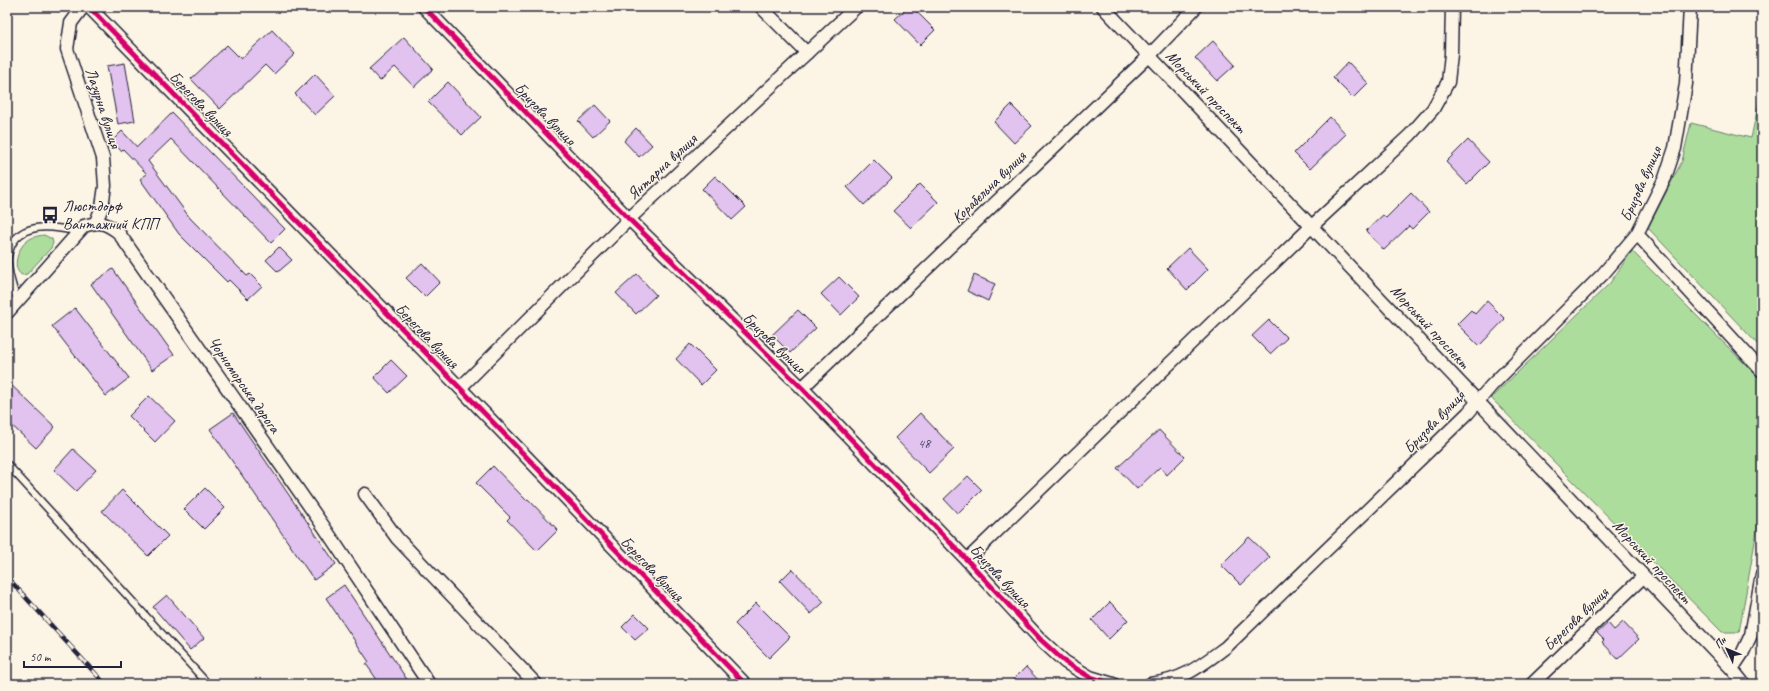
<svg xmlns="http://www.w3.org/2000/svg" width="1769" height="691" viewBox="0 0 1769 691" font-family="Caveat,sans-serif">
<rect width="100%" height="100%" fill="#fcf5e5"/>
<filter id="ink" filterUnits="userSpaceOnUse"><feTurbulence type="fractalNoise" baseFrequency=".025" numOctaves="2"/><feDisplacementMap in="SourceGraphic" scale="8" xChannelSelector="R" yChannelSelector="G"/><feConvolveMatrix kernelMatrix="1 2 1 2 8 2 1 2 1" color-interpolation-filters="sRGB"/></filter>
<g filter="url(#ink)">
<g fill="#addd9d" stroke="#68806c">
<path d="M1762,88V349L1648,228L1682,161L1691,123L1751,138Z"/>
<path d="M44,235L52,239L53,243L51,248L27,274L22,275C11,269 18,248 26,242C31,237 37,236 44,235Z"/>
<path d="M1632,251L1762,381V502L1739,632H1722L1491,398L1610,283Z"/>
</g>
<g fill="#e2c2ef" stroke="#22223b">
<path d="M908,7H912L935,30L920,45L895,19Z"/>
<path d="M272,30L295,54L274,74L265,65L220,109L191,79L227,45L241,59Z"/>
<path d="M404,37L433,69L414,87L395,67L380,81L369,69Z"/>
<path d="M1213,41L1235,65L1217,81L1195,58Z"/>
<path d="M1348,62L1368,83L1353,98L1333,78Z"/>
<path d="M125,63L135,121L118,124L107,66Z"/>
<path d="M315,74L335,96L315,115L295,94Z"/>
<path d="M448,82L481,117L462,135L428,102Z"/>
<path d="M595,105L610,121L593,137L578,121Z"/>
<path d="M1011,105L1032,126L1014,143L994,122Z"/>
<path d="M172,113L285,229L271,243L171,139L148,161L190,218L247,276L250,274L262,286L248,299L229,280L227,282L179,234L140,179L147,174L123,149L121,151L112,141L122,131L137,147Z"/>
<path d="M1330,117L1346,134L1310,169L1294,153Z"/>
<path d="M636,128L652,145L639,157L624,141Z"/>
<path d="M1468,140L1489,162L1467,184L1446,162Z"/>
<path d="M874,160L892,178L864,205L847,187Z"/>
<path d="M715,176L746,207L732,220L702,189Z"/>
<path d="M920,184L938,202L911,228L893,211Z"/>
<path d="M1411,193L1429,212L1412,229L1409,226L1384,250L1366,231L1383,215L1386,218Z"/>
<path d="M279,247L292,260L278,272L266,260Z"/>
<path d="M1188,248L1208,269L1187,290L1167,268Z"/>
<path d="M422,263L440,282L425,297L406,278Z"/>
<path d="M113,269L174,355L152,370L91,284Z"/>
<path d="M637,274L656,295L636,314L616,293Z"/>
<path d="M974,275L995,284L988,301L967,291Z"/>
<path d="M839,277L859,297L841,315L821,294Z"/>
<path d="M1487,301L1505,319L1479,346L1457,324L1471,310L1475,314Z"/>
<path d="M75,308L129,378L106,396L52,326Z"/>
<path d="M798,310L816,328L790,353L772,335Z"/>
<path d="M1269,320L1287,338L1270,354L1252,336Z"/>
<path d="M690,344L716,370L701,385L676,359Z"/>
<path d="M391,360L407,376L389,393L374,377Z"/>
<path d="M7,381L55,427L36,448L7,421Z"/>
<path d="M149,396L175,421L155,442L129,416Z"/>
<path d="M233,413L336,564L314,580L210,429Z"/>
<path d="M920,413L954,449L929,473L895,438Z"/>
<path d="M1159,430L1185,457L1167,475L1160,467L1137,489L1117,468Z"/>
<path d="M73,449L96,470L76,491L54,470Z"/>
<path d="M493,466L526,500L528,499L558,530L537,551L507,520L510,517L476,483Z"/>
<path d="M968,476L982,490L958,514L944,499Z"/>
<path d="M205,488L225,508L204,529L184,509Z"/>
<path d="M122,490L168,536L148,556L102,511Z"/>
<path d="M1249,537L1270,557L1241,585L1221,565Z"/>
<path d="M792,569L824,602L811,614L780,581Z"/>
<path d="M344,585L410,684H380L366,664L369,662L326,598Z"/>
<path d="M167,595L204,638L190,650L153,607Z"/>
<path d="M1110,602L1128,620L1109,639L1092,620Z"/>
<path d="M756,603L790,637L769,658L735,624Z"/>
<path d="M635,614L649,628L635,640L622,627Z"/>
<path d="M1623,622L1639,639L1618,659L1602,642L1604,640L1597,633L1608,623L1614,630Z"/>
<path d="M1026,667L1042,684H1009Z"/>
</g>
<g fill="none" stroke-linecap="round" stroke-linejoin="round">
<g stroke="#22223b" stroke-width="9">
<g id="lane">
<path d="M17,302C14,288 6,270 8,257C14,219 53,226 79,232"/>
<path d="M7,464L208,684"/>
</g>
</g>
<g stroke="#22223b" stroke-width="15">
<g id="street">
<path d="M83,7L71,23L67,49L103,158L105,186L102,207L96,222"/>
<path d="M89,7L460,388L745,684"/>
<path d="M424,7L629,219L802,388L967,560L1041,640L1065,662L1090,677L1113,684"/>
<path d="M761,7L807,53"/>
<path d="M1103,7L1732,669"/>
<path d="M1637,234L1762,371"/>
<path d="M7,313L84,226C100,221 104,222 118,232L324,527L429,684"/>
<path d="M460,388L629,219L856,7"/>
<path d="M802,388L1149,56L1196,7"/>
<path d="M365,494L397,538L536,684"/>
<path d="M967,560L1312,226L1410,135L1433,109L1448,82L1451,54L1452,7"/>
<path d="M1150,684C1184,680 1200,666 1226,647L1468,413L1491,386L1603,274L1637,234L1665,178L1675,148L1686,84L1690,7"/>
<path d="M1532,684L1643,577"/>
<path d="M1744,684L1732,669L1742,654L1751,635L1762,574"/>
</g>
</g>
<use href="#lane" stroke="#fcf5e5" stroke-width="6"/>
<use href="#street" stroke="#fcf5e5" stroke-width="12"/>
<g stroke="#22223b" stroke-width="4.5">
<path id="rail" d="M7,577L105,684"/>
</g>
<use href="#rail" stroke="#fcf5e5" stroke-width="3" stroke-dasharray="9" stroke-linecap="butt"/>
<g stroke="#fcf5e5" stroke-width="8">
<g id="cycleway">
<path d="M89,7L460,388L745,684"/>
<path d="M424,7L629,219L802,388L967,560L1041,640L1065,662L1090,677L1113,684"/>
</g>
</g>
<use href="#cycleway" stroke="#d6006c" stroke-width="5"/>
</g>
</g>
<defs>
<g id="bus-bare" transform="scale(1.38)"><path d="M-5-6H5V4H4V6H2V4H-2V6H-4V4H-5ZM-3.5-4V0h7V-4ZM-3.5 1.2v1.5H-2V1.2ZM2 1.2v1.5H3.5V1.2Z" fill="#22223b" stroke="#fcf5e5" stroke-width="2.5" paint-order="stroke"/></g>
</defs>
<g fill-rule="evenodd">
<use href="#bus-bare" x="50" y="215"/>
</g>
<g text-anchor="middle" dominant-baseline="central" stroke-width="3" stroke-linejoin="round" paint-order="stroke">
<g font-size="14" fill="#524a68">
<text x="924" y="443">48</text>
</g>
<g font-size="16" fill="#22223b" stroke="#fcf5e5">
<text transform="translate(1206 92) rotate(46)">Морський проспект</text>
<text transform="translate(201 104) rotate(46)">Берегова вулиця</text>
<text transform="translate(103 108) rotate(72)">Лазурна вулиця</text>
<text transform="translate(545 114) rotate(46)">Бризова вулиця</text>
<text transform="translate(662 167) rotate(-43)">Янтарна вулиця</text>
<text transform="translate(1641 184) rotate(-66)">Бризова вулиця</text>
<text transform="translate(989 187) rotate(-44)">Корабельна вулиця</text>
<text transform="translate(1430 327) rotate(47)">Морський проспект</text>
<text transform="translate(427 336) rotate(46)">Берегова вулиця</text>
<text transform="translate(774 343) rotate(44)">Бризова вулиця</text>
<text transform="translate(244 385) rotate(55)">Чорноморська дорога</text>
<text transform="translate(1434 422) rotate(-46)">Бризова вулиця</text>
<text transform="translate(1652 562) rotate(47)">Морський проспект</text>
<text transform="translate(652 569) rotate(46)">Берегова вулиця</text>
<text transform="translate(1000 576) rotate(47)">Бризова вулиця</text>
<text transform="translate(1576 619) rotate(-44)">Берегова вулиця</text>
</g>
<g font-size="16" fill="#22223b" stroke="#fcf5e5" text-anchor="start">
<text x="63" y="206">Люстдорф<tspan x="63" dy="18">Вантажний КПП</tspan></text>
</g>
</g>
<rect width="1769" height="691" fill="none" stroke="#fcf5e5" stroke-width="24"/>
<rect x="12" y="12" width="1745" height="667" fill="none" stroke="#22223b" stroke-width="1.5" filter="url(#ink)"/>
<g transform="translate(1727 649) rotate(314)" stroke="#fcf5e5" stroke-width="3" paint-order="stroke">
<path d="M0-3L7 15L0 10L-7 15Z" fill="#22223b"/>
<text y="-6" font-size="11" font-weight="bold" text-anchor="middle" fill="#22223b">Пн</text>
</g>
<path d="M24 661v6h97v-6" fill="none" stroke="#22223b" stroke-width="2"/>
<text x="30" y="661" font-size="12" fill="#22223b" stroke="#fcf5e5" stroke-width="3" paint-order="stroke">50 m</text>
</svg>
